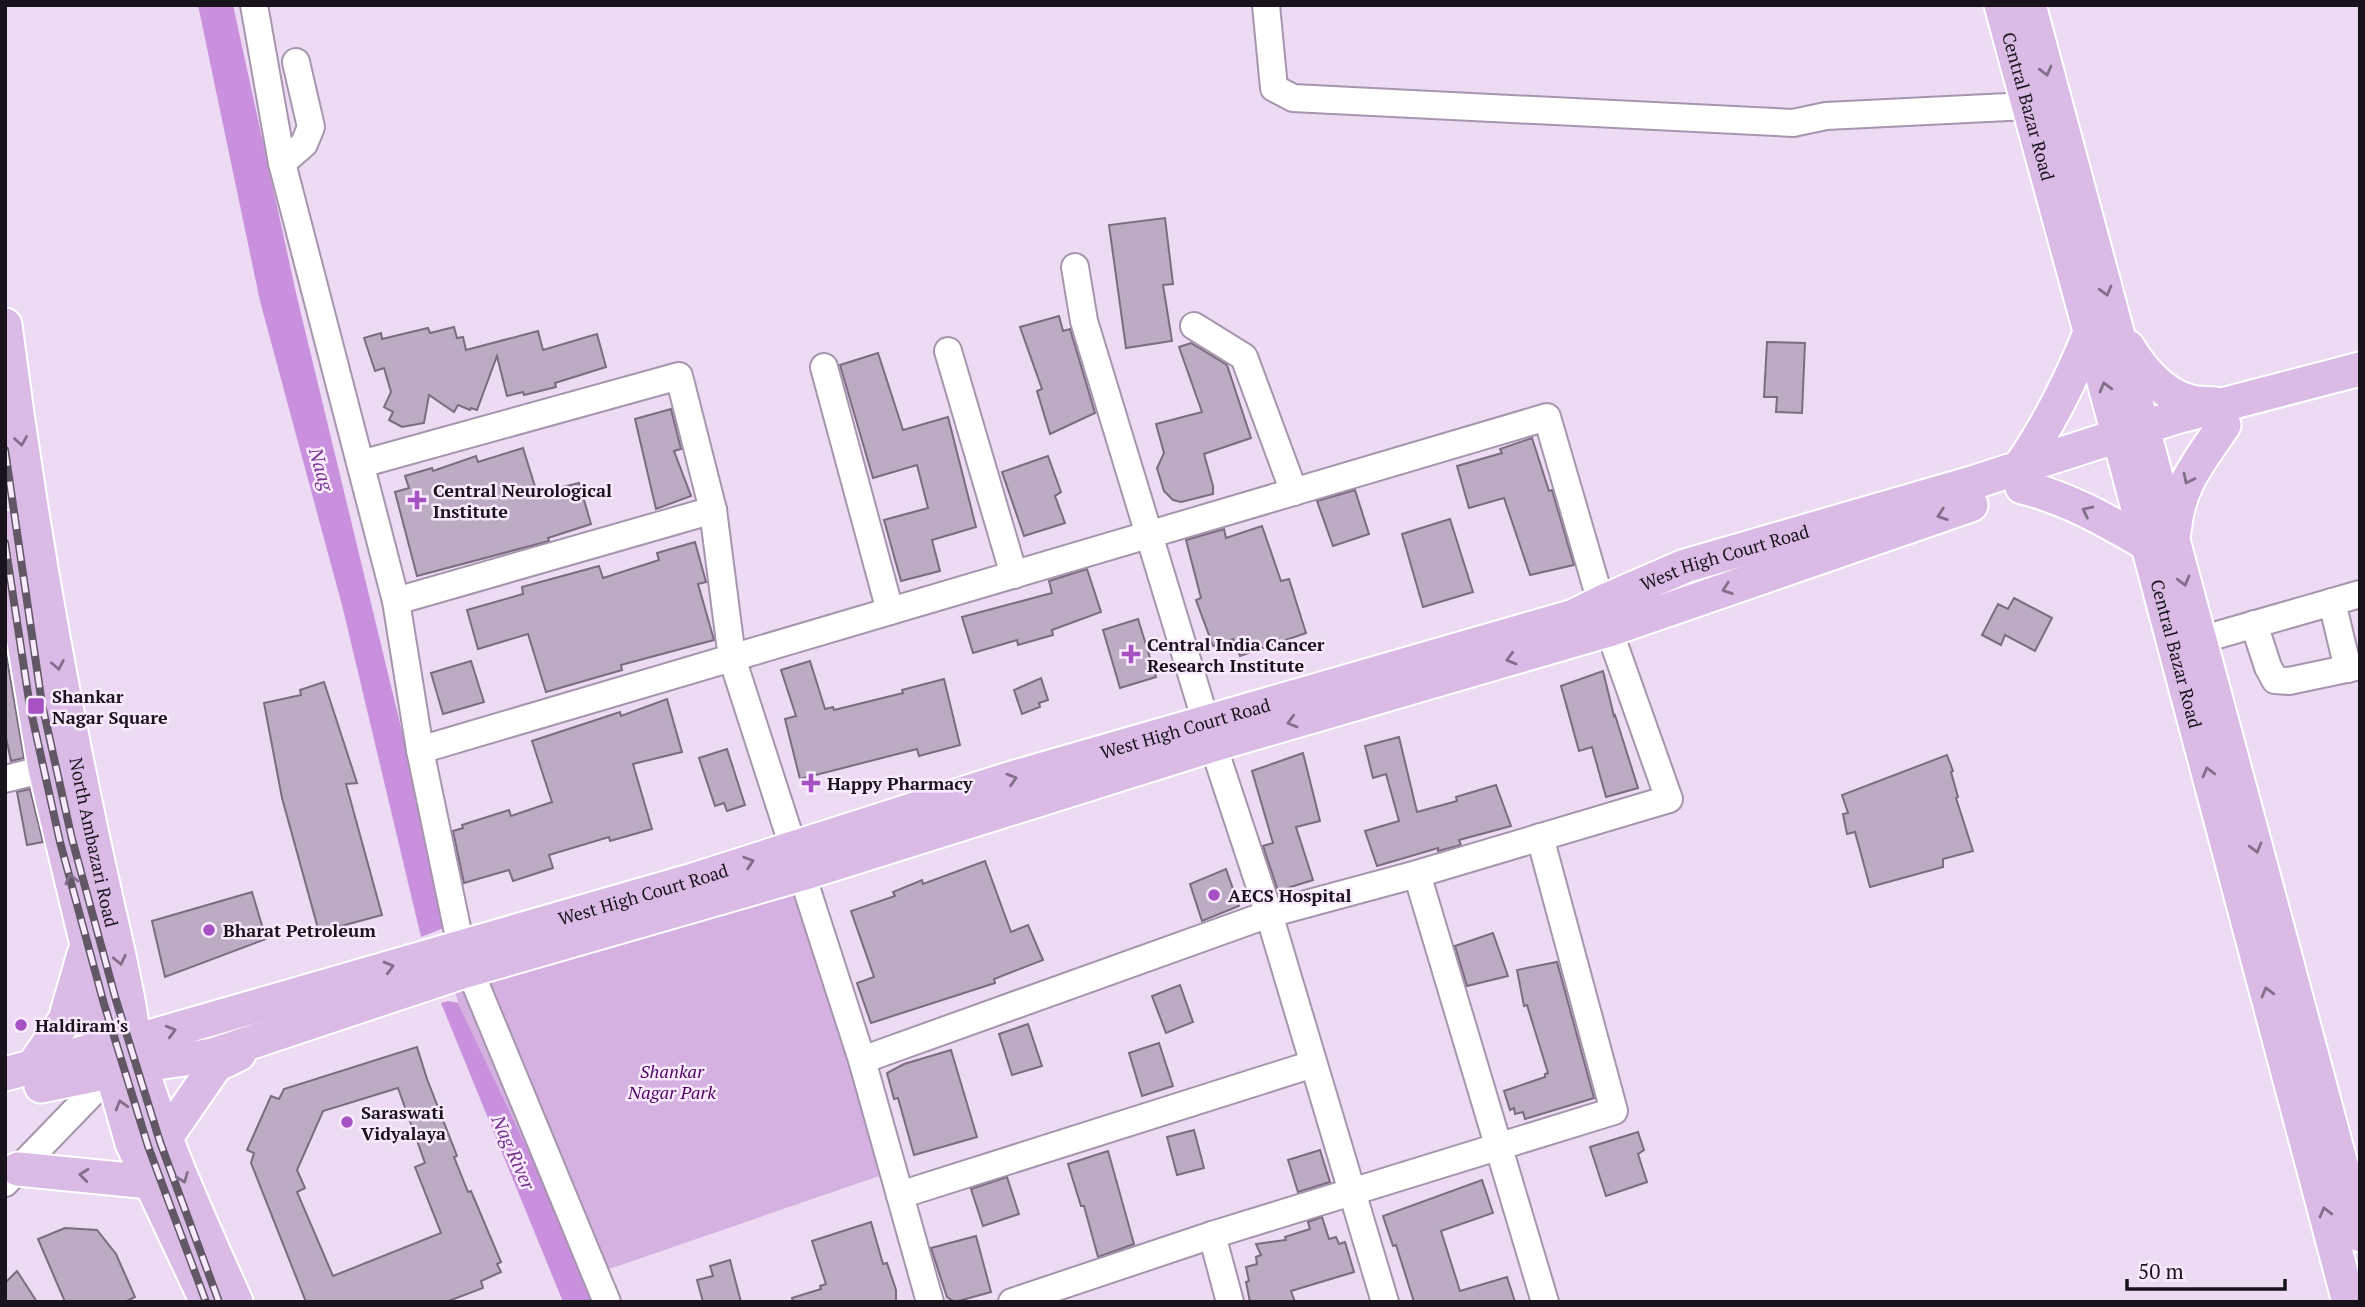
<svg xmlns="http://www.w3.org/2000/svg" width="2365" height="1307" viewBox="0 0 2365 1307" font-family="'PT Serif',serif">
<rect width="100%" height="100%" fill="#eddbf4"/>
<path fill="#d4b1e1" d="M800,880L885,1174L612,1268L587,1274L458,1003L453,983Z"/>
<g fill="#c990de">
<path d="M198,5H233L296,293L449,926L421,937L343,609L260,301Z"/>
<path d="M448,1001L458,1003L587,1274L598,1302H563L441,1003Z"/>
</g>
<g fill="#bcabc3" stroke="#7b6c81" stroke-width="2" fill-rule="evenodd">
<path d="M1165,218L1173,284L1163,285L1172,341L1126,348L1109,225Z"/>
<path d="M1059,316L1063,331L1070,329L1095,413L1050,434L1037,391L1042,389L1020,327Z"/>
<path d="M454,327L457,338L463,337L466,350L538,331L543,350L597,334L606,367L555,383L556,387L524,395L523,392L507,396L497,356L477,410L471,408L470,410L458,405L454,412L429,395L424,423L402,427L389,420L393,412L384,407L391,392L384,368L375,371L364,338L381,333L382,339L428,328L430,333Z"/>
<path d="M1767,342L1805,343L1802,413L1776,412L1777,397H1764Z"/>
<path d="M1191,343L1227,365L1251,438L1204,454L1213,486V494L1181,502L1173,500L1164,491L1157,468L1164,453L1156,424L1202,412L1179,347Z"/>
<path d="M878,353L903,430L948,417L976,527L932,540L940,571L901,581L884,520L928,508L917,465L873,478L840,365Z"/>
<path d="M671,409L681,449L674,451L691,496L656,509L635,419Z"/>
<path d="M1532,438L1549,491L1552,490L1574,565L1530,575L1504,498L1469,508L1457,466L1502,453L1500,449Z"/>
<path d="M523,448L537,493L579,483L591,524L548,538L549,541L417,576L395,492L409,488L405,476L432,468L433,471L476,456L478,462Z"/>
<path d="M1048,456L1061,492L1055,496L1065,523L1024,536L1002,472Z"/>
<path d="M1355,490L1369,534L1333,546L1317,501Z"/>
<path d="M1450,519L1473,592L1423,607L1402,534Z"/>
<path d="M1262,526L1281,581L1289,579L1306,633L1240,656L1233,639L1213,646L1196,600L1201,598L1186,540L1224,529L1226,538Z"/>
<path d="M695,542L706,582L698,584L714,640L621,665L622,670L546,692L528,634L478,649L467,610L523,594L522,587L599,566L603,578L659,560L657,553Z"/>
<path d="M1087,569L1101,612L1052,630L1053,635L1018,645L1017,640L973,653L962,617L1052,593L1049,581Z"/>
<path d="M2014,598L2052,618L2035,651L2005,635L2001,645L1982,635L1998,604L2008,609Z"/>
<path d="M1138,619L1156,677L1120,688L1103,630Z"/>
<path d="M5,647L24,758L11,761L5,733Z"/>
<path d="M471,661L484,702L443,714L431,673Z"/>
<path d="M810,661L825,709L833,707L834,710L903,693L902,690L944,679L960,745L919,756L917,749L800,779L785,719L796,716L781,670Z"/>
<path d="M1603,671L1614,716L1615,715L1638,788L1606,797L1592,747L1579,751L1561,686Z"/>
<path d="M1041,678L1048,700L1039,703L1040,707L1022,714L1014,690Z"/>
<path d="M324,682L357,783L346,784L382,915L319,932L282,798L264,703L301,695L300,690Z"/>
<path d="M667,699L682,752L633,764L652,829L610,841L609,837L549,855L553,868L513,881L509,870L464,883L453,831L463,828L462,825L509,810L511,816L552,802L532,741L620,712L621,716Z"/>
<path d="M1399,737L1417,812L1457,801L1456,797L1496,785L1511,826L1459,840L1461,845L1438,851V848L1377,866L1365,831L1399,821L1386,774L1373,778L1365,746Z"/>
<path d="M727,749L745,805L727,811L724,803L715,806L699,758Z"/>
<path d="M1303,753L1320,821L1296,827L1313,880L1278,891L1263,846L1273,843L1252,771Z"/>
<path d="M1947,755L1953,771L1951,772L1958,797L1956,798L1973,851L1943,859V867L1870,887L1855,832L1847,834L1843,814L1848,813L1842,795Z"/>
<path d="M30,789L43,842L27,845L17,792Z"/>
<path d="M985,861L1011,932L1028,925L1043,960L994,979L995,983L871,1023L857,983L874,977L851,911L895,896L893,892L922,880L923,884Z"/>
<path d="M1226,869L1239,906L1202,921L1190,884Z"/>
<path d="M252,892L266,939L165,977L152,921Z"/>
<path d="M1493,933L1508,976L1467,986L1455,946Z"/>
<path d="M1557,962L1594,1098L1525,1119L1523,1112L1515,1114L1514,1108L1510,1110L1504,1091L1545,1077V1074L1548,1073L1527,1005L1524,1006L1517,970Z"/>
<path d="M1180,985L1193,1022L1166,1033L1152,996Z"/>
<path d="M1028,1024L1042,1066L1012,1075L999,1034Z"/>
<path d="M1159,1043L1173,1086L1142,1096L1129,1053Z"/>
<path d="M417,1047L427,1079L457,1156L454,1157L468,1192L471,1191L501,1262L497,1264L501,1272L481,1281L483,1288L446,1302H306L251,1163L254,1153L247,1150L271,1096L279,1099L284,1089ZM398,1088L425,1163L415,1167L441,1233L333,1276L297,1192L305,1188L297,1170L323,1111Z"/>
<path d="M951,1050L977,1137L914,1155L898,1098L894,1099L887,1073L904,1064Z"/>
<path d="M1194,1130L1204,1168L1177,1175L1167,1137Z"/>
<path d="M1638,1132L1644,1150L1638,1154L1647,1182L1606,1196L1590,1147Z"/>
<path d="M1320,1150L1330,1182L1298,1192L1288,1160Z"/>
<path d="M1108,1151L1134,1244L1098,1257L1084,1206H1081L1068,1164Z"/>
<path d="M1007,1177L1019,1214L983,1226L971,1189Z"/>
<path d="M1482,1180L1493,1213L1441,1231L1460,1291L1507,1277L1515,1302H1414L1396,1245L1393,1246L1383,1216Z"/>
<path d="M1322,1217L1329,1239L1336,1237L1339,1244L1345,1242L1354,1272L1291,1291L1295,1302H1250L1246,1282L1249,1281L1246,1267L1257,1264L1256,1257L1261,1255L1256,1244L1286,1240L1285,1237L1310,1229L1308,1222Z"/>
<path d="M871,1222L883,1264L887,1263L896,1290V1302H793L792,1298L821,1289L820,1286L826,1284L812,1241Z"/>
<path d="M65,1228L97,1230L116,1254L135,1297L125,1302H65L38,1239Z"/>
<path d="M976,1236L991,1292L955,1302L947,1297L931,1248Z"/>
<path d="M730,1260L741,1302H703L697,1280L713,1276L710,1266Z"/>
<path d="M17,1271L37,1302H5V1283Z"/>
</g>
<g fill="none" stroke-linecap="round" stroke-linejoin="round">
<g stroke="#a695ac" stroke-width="30">
<g id="minor">
<path d="M254,5L282,163L396,601L420,750L461,947"/>
<path d="M1266,5L1274,88L1293,98L1793,123L1826,116L2028,106"/>
<path d="M282,163L304,144L311,127L296,62"/>
<path d="M1075,267L1084,321L1213,745L1269,914L1385,1302"/>
<path d="M1194,326L1244,357L1294,492"/>
<path d="M948,351L1014,575"/>
<path d="M824,367L890,611"/>
<path d="M361,464L679,376L713,510L732,658L862,1060L930,1302"/>
<path d="M396,601L713,510"/>
<path d="M2332,602L2348,669"/>
<path d="M2254,624L2268,667L2275,680L2289,681L2360,666"/>
<path d="M2200,640L2360,594"/>
<path d="M420,750L1547,417L1609,630L1669,799L1417,874L1269,914L862,1060"/>
<path d="M5,779L45,769"/>
<path d="M1417,874L1545,1302"/>
<path d="M470,971L607,1302"/>
<path d="M5,1183L94,1091L90,1060"/>
<path d="M900,1195L1313,1064"/>
<path d="M1212,1235L1230,1302"/>
<path d="M1012,1302L1212,1235L1614,1111L1540,837"/>
</g>
</g>
<g stroke="#fff" stroke-width="37">
<g id="major">
<path id="s1" d="M2001,5L2123,452L2349,1302"/>
<path d="M2029,5L2360,1235"/>
<path id="s2" d="M5,325C30,522 65,718 109,912C116,941 122,970 128,1000C131,1017 133,1035 137,1052C161,1137 200,1221 236,1302"/>
<path d="M2128,347C2142,370 2161,393 2188,401C2196,404 2206,403 2215,404"/>
<path d="M2019,468C2049,425 2071,380 2090,333"/>
<path d="M2022,487C2068,498 2107,521 2147,544"/>
<path d="M5,527L45,769L87,945L98,1025L132,1143L207,1302"/>
<path d="M2174,532C2178,485 2199,462 2224,425"/>
<path d="M33,1066L65,1020L84,954"/>
<path id="s3" d="M5,1074L105,1047L135,1041L693,880L1012,778L1574,616L1602,602L1685,566L1975,482L2176,417L2360,369"/>
<path d="M41,1086L142,1065L213,1055L459,973L802,874L1213,745L1609,630L1971,505"/>
<path d="M167,1136L216,1065L239,1054"/>
<path d="M18,1169L150,1182"/>
</g>
</g>
<use href="#minor" stroke="#fff" stroke-width="26"/>
<use href="#major" stroke="#dabbe6" stroke-width="33"/>
<g stroke="#615765" stroke-width="8">
<g id="rail">
<path d="M5,450L42,704L72,839L116,1000L160,1142L219,1302"/>
<path d="M5,543L30,707L60,842L104,1004L148,1146L206,1302"/>
</g>
</g>
<use href="#rail" stroke="#f9eafe" stroke-width="5" stroke-dasharray="16" stroke-linecap="butt"/>
</g>
<defs><path id="oneway-chevron" d="M-2-3.5L2.5 0L-2 3.5" fill="none" stroke-width="1.6" stroke-linecap="round" stroke-linejoin="round" transform="scale(1.75)"/></defs>
<g stroke="#836f8b">
<use href="#oneway-chevron" transform="translate(2046 71) rotate(75)"/>
<use href="#oneway-chevron" transform="translate(2106 291) rotate(75)"/>
<use href="#oneway-chevron" transform="translate(2105 387) rotate(-105)"/>
<use href="#oneway-chevron" transform="translate(21 441) rotate(81)"/>
<use href="#oneway-chevron" transform="translate(2188 479) rotate(116)"/>
<use href="#oneway-chevron" transform="translate(2087 511) rotate(-154)"/>
<use href="#oneway-chevron" transform="translate(1942 515) rotate(161)"/>
<use href="#oneway-chevron" transform="translate(2184 581) rotate(75)"/>
<use href="#oneway-chevron" transform="translate(1727 589) rotate(161)"/>
<use href="#oneway-chevron" transform="translate(1511 659) rotate(164)"/>
<use href="#oneway-chevron" transform="translate(58 665) rotate(79)"/>
<use href="#oneway-chevron" transform="translate(1292 722) rotate(164)"/>
<use href="#oneway-chevron" transform="translate(2208 772) rotate(-105)"/>
<use href="#oneway-chevron" transform="translate(1012 779) rotate(-17)"/>
<use href="#oneway-chevron" transform="translate(2256 848) rotate(75)"/>
<use href="#oneway-chevron" transform="translate(749 862) rotate(-18)"/>
<use href="#oneway-chevron" transform="translate(71 879) rotate(-103)"/>
<use href="#oneway-chevron" transform="translate(120 960) rotate(78)"/>
<use href="#oneway-chevron" transform="translate(389 967) rotate(-16)"/>
<use href="#oneway-chevron" transform="translate(2267 992) rotate(-105)"/>
<use href="#oneway-chevron" transform="translate(171 1031) rotate(-16)"/>
<use href="#oneway-chevron" transform="translate(121 1105) rotate(-106)"/>
<use href="#oneway-chevron" transform="translate(84 1175) rotate(-174)"/>
<use href="#oneway-chevron" transform="translate(183 1178) rotate(68)"/>
<use href="#oneway-chevron" transform="translate(2325 1212) rotate(-105)"/>
</g>
<g fill="#a652c2" stroke="#f9eafe" stroke-width="2.5">
<path d="M413.5 489.5h7v7h7v7h-7v7h-7v-7h-7v-7h7z"/>
<path d="M1127.5 643.5h7v7h7v7h-7v7h-7v-7h-7v-7h7z"/>
<rect x="27" y="697" width="18" height="18" rx="3.5"/>
<path d="M807.5 772.5h7v7h7v7h-7v7h-7v-7h-7v-7h7z"/>
<circle cx="1214" cy="895" r="7"/>
<circle cx="209" cy="930" r="7"/>
<circle cx="21" cy="1025" r="7"/>
<circle cx="347" cy="1122" r="7"/>
</g>
<g text-anchor="middle" dominant-baseline="central" stroke-width="5" stroke-linejoin="round" paint-order="stroke">
<g font-size="18" fill="#19131b" stroke="#f9eafe">
<text stroke="none"><textPath href="#s1" startOffset="105">Central Bazar Road</textPath></text>
<text stroke="none"><textPath href="#s3" startOffset="1797">West High Court Road</textPath></text>
<text stroke="none"><textPath href="#s1" startOffset="672">Central Bazar Road</textPath></text>
<text stroke="none"><textPath href="#s3" startOffset="1230">West High Court Road</textPath></text>
<text stroke="none"><textPath href="#s2" startOffset="525">North Ambazari Road</textPath></text>
<text stroke="none"><textPath href="#s3" startOffset="663">West High Court Road</textPath></text>
</g>
<g font-size="18" font-weight="bold" fill="#19131b" stroke="#f9eafe" text-anchor="start">
<text x="433" y="490">Central Neurological<tspan x="433" dy="21">Institute</tspan></text>
<text x="1147" y="644">Central India Cancer<tspan x="1147" dy="21">Research Institute</tspan></text>
<text x="52" y="696">Shankar<tspan x="52" dy="21">Nagar Square</tspan></text>
<text x="827" y="783">Happy Pharmacy</text>
<text x="1228" y="895">AECS Hospital</text>
<text x="223" y="930">Bharat Petroleum</text>
<text x="35" y="1025">Haldiram's</text>
<text x="361" y="1112">Saraswati<tspan x="361" dy="21">Vidyalaya</tspan></text>
</g>
<g font-size="18" font-style="italic" fill="#510366" stroke="#f9eafe">
<text x="672" y="1071">Shankar<tspan x="672" dy="21">Nagar Park</tspan></text>
</g>
<g font-size="19" font-style="italic" fill="#77328e" stroke="#f9eafe">
<text transform="translate(322 469) rotate(74)">Naag</text>
<text transform="translate(514 1152) rotate(66)">Nag River</text>
</g>
</g>
<rect width="2365" height="1307" fill="none" stroke="#19131b" stroke-width="14"/>
<path d="M2127 1279v10h158v-10" fill="none" stroke="#19131b" stroke-width="3.5"/>
<text x="2138" y="1279" font-size="21" fill="#19131b" stroke="#f9eafe" stroke-width="5" paint-order="stroke">50 m</text>
</svg>
